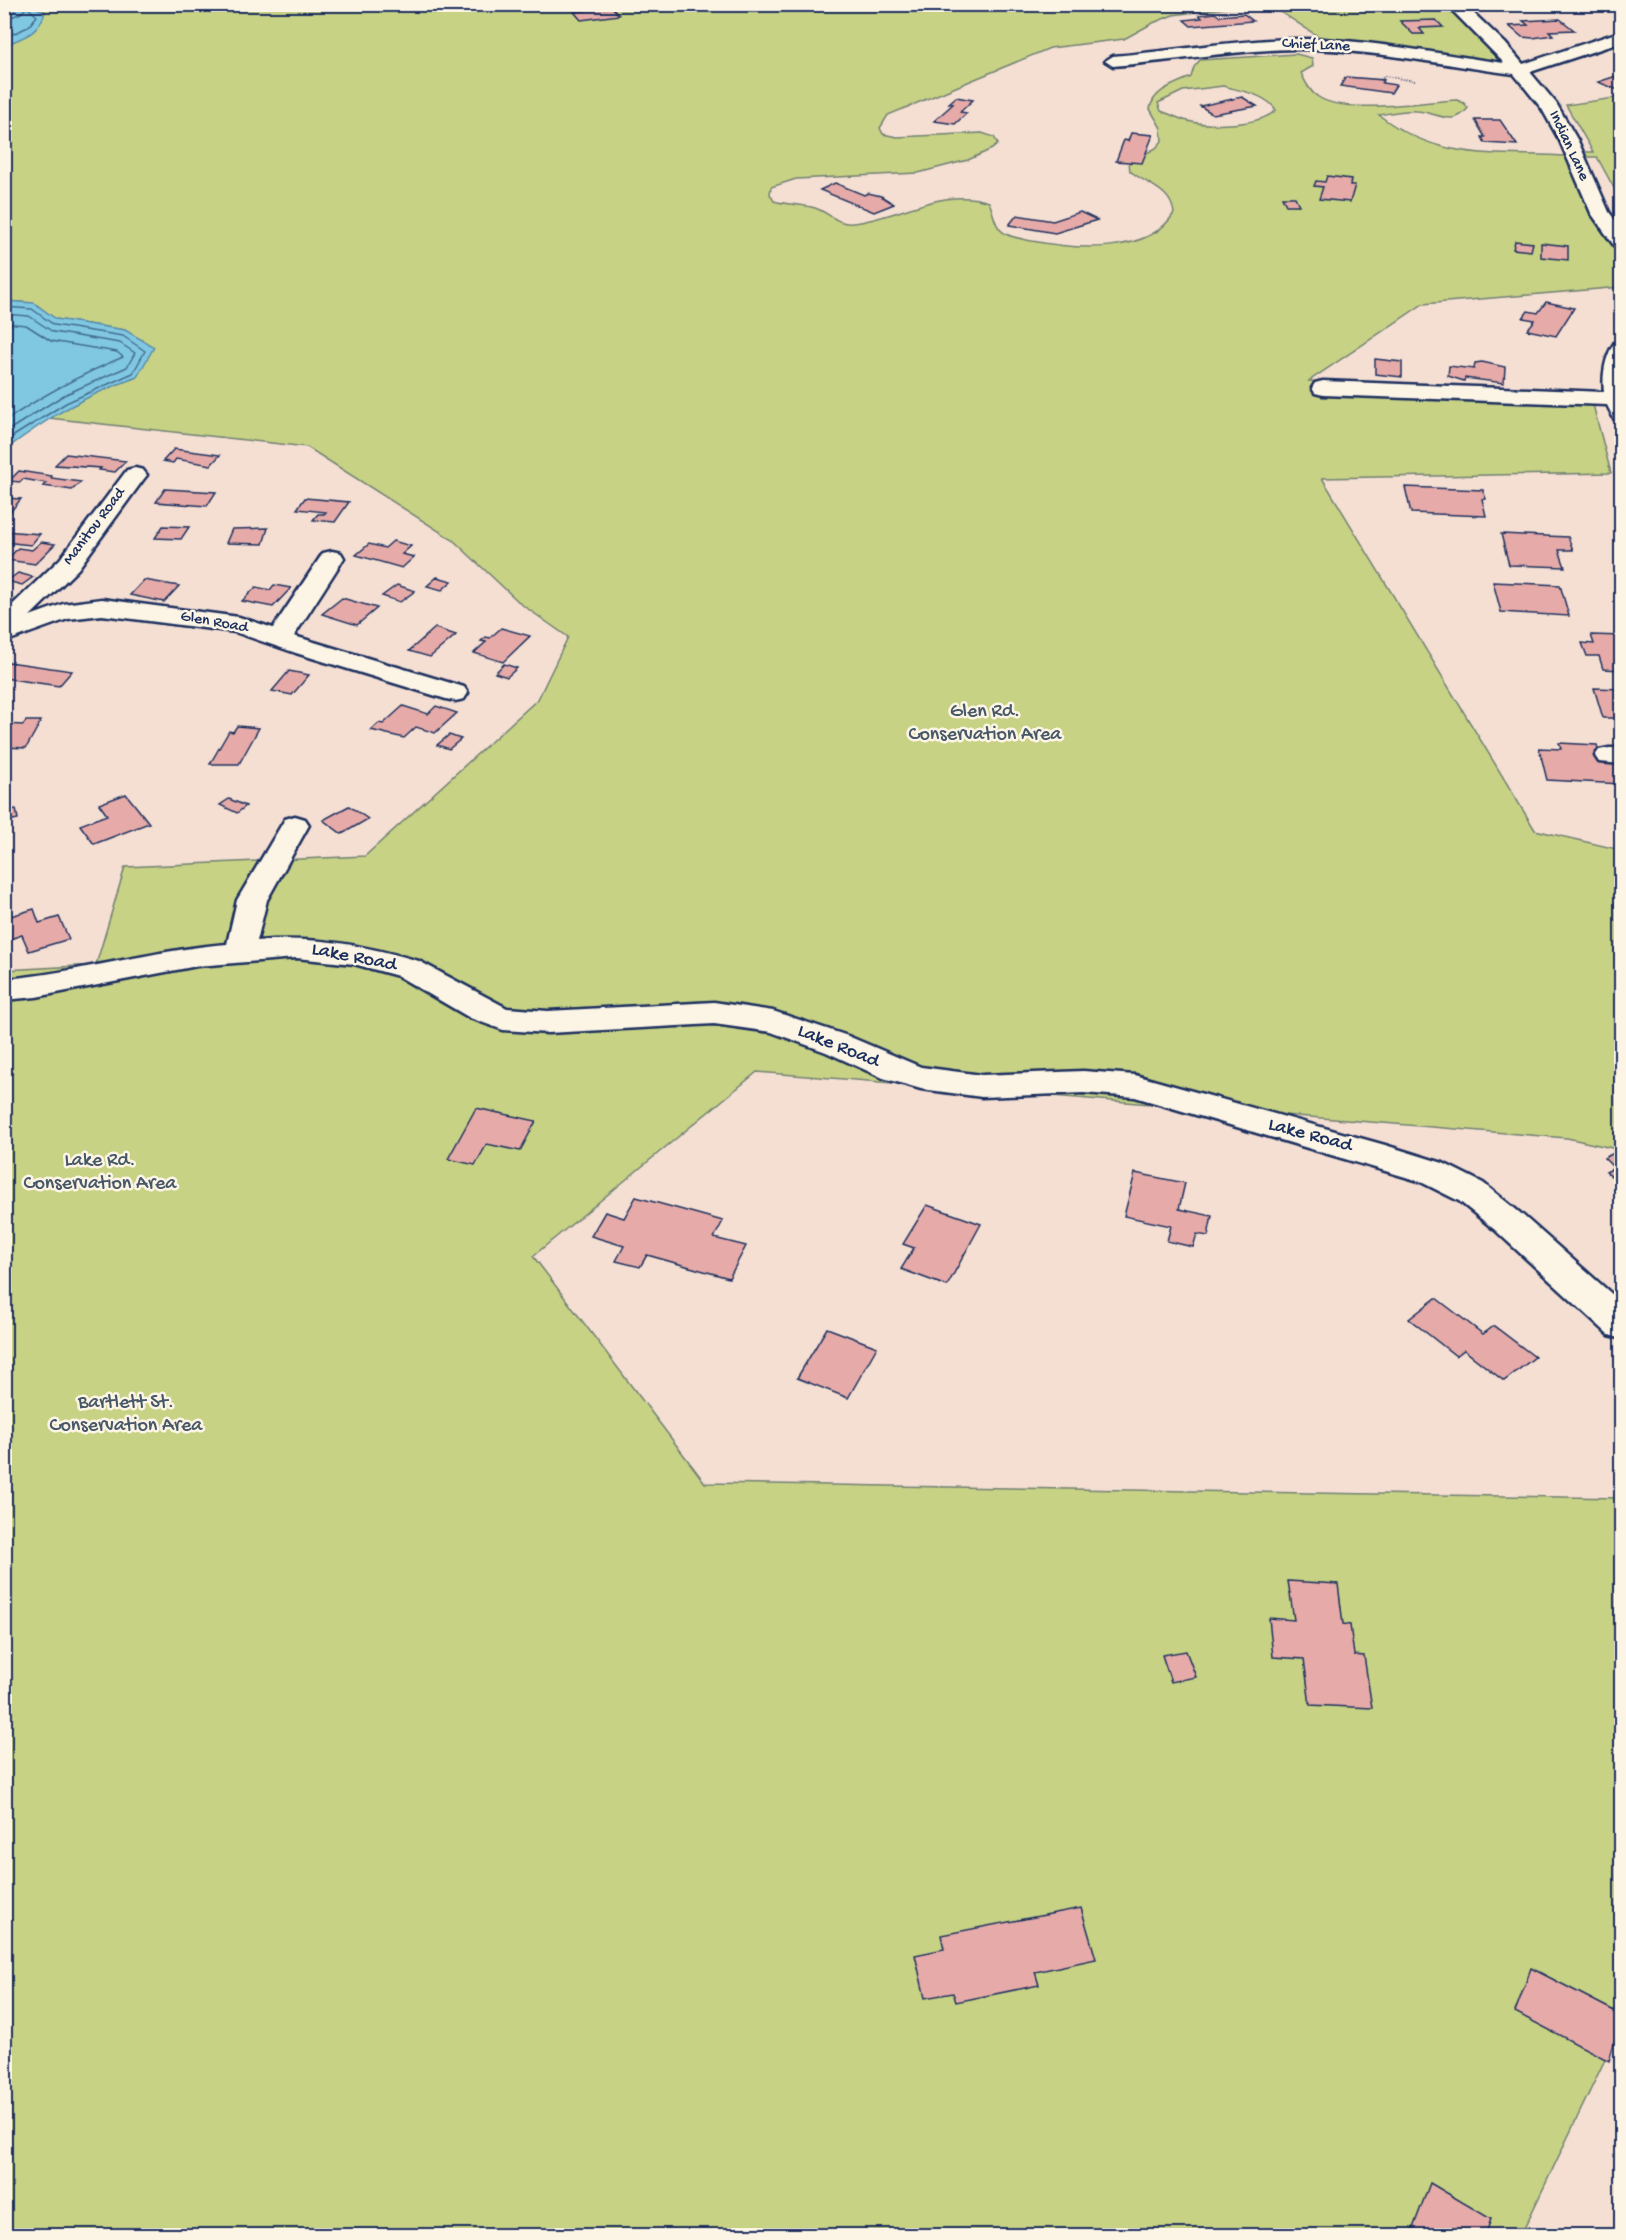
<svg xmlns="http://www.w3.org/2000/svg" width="1626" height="2240" viewBox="0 0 1626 2240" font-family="'Gochi Hand',sans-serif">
<rect width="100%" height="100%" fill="#f5dfd3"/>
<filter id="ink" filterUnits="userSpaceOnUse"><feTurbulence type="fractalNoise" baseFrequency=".0167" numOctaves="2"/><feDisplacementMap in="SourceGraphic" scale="12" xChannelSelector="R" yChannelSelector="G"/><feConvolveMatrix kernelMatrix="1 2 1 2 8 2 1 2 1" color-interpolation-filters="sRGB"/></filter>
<g filter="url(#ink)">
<g fill="#c7d285" stroke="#718072" stroke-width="1.5" fill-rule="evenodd">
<path d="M5,4L1248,5L1173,15L1153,23L1124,39L1050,48L888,115L880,128L883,134L897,137L982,133L994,137L998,144L992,149L968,160L918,173L796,179L771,187L770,194L774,201C787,205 802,204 815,208C828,212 838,225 853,223C897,219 943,186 989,202C994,213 994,228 1006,234C1013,238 1024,239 1032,241C1073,249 1149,256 1174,213C1171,189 1147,185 1130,171L1129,163L1156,148L1162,141L1161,128L1150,109C1153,90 1175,84 1191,77L1194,67L1200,60L1296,54L1312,58L1313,66L1301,73C1305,81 1309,91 1317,96C1343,116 1424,101 1457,100L1464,103L1468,108C1453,128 1437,112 1416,111C1404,110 1391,113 1379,115C1439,162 1496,152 1567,156L1574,162L1621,262V287L1423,304L1309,381L1592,401L1611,473L1322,478L1535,830L1621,850V1150L1567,1138L757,1072L533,1256L705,1483L1621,1498V2026L1521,2235H5V970L96,965L125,867L365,856L538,699L568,637L521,604L453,540L307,447L49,418L97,392L137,377L125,330L55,319L34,303L5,301L4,41L22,7L16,6L5,13ZM1223,86C1241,91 1266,94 1276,110C1260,126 1210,127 1188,121C1179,119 1170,114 1161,111L1158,103L1183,91Z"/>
<path d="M1259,5H1457L1503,62L1318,36C1301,27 1277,5 1259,5Z"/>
<path d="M1621,97V201L1597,157H1587L1581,152H1593L1566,105Z"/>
</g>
<g fill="#80c8e1" stroke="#588bad" stroke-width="1.5">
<path d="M23,5H31L45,12C39,34 24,37 5,45V15Z"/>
<path d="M4,301L34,303L56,319L125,330L154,347L137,377C84,396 50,416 5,450Z"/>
</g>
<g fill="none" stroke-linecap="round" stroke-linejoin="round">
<g stroke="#436c92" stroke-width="1.5">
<path d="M4,20L21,13L27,7L37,16L28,27L4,38"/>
<path d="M4,307L32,309L54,325L123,336L145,351L133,373L66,403L4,442"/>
<path d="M4,314L29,316L53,332L120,343L135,353L127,367L64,395L4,433"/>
<path d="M4,323L26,325L51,341L117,352L123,357C80,375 42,395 4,422"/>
</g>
</g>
<g fill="#e6aba8" stroke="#1b2f5e" stroke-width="1.5">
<path d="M612,7L619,15L581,20L574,12Z"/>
<path d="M1215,13L1219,16L1244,14L1253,21L1191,26L1184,20L1202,18L1199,15Z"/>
<path d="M1560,19L1574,30L1549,31L1553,35L1533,38L1522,37L1509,26L1528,25L1523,21Z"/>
<path d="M1436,20L1443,27L1419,28L1424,34H1413L1400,21Z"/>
<path d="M1622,74V88L1618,90L1598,82Z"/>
<path d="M1346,77L1384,80L1382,83L1396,85L1391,93L1340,86Z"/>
<path d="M956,97L973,100L960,112L967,113L955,124L934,121L953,104L949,103Z"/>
<path d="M1242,97L1257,106L1213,114L1200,106Z"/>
<path d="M1475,120H1500L1517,145L1485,143L1482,137H1485Z"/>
<path d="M1131,133L1153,135L1142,163L1116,161L1124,140L1128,141Z"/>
<path d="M1327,176L1351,179L1350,185H1355L1350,202L1319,199L1323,187L1314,186L1316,181L1325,182Z"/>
<path d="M835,183L864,195L868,193L881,196L894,204L874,212L820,190Z"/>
<path d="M1282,197H1295L1299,205H1286Z"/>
<path d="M1080,212L1097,220L1055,233L1009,225L1017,215L1053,221Z"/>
<path d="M1515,241L1533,243L1531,251L1513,249Z"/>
<path d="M1541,243L1568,246V260L1541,257Z"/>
<path d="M1546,302L1574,308L1556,336L1527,330L1535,320L1523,318L1528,311L1538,313Z"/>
<path d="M1375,359L1402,362V377L1375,374Z"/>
<path d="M1482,362L1505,367L1504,383L1465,378L1464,381L1448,376L1449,366L1474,369L1475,363Z"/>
<path d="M174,449L220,455L211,465L176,459L173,463L163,461Z"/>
<path d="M66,454L126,461L115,472L99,470L101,468L55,465Z"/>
<path d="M19,471L52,476L51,478L81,482L72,490L43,486L46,483L23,479L20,482L9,481Z"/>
<path d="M1405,487L1483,490L1486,499H1482L1486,516L1411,513Z"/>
<path d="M165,489L216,492L207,506L156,502Z"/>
<path d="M4,498L21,499L11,511L4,510Z"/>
<path d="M305,498L349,502L335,522L313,520L318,514H324L326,512L297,509Z"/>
<path d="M163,526L189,527L181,539L155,538Z"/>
<path d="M268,528L263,544L226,543L232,529Z"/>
<path d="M4,531L40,534L31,545L4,542Z"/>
<path d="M1501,534L1568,537L1573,550H1559L1565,567L1509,565Z"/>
<path d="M393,541L411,546L402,554L414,557L402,568L356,555L369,544L385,548Z"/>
<path d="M41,542L55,544L35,564L7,560L18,548L32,550Z"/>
<path d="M18,573L33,577L22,585L7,581Z"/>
<path d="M437,577L452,581L442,590L427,586Z"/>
<path d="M144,580L179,586L164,602L130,595Z"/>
<path d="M1493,582L1560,585L1569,616L1501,612Z"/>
<path d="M274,585L291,588L273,607L242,601L256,587L270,590Z"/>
<path d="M397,585L415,591L400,602L382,596Z"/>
<path d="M342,598L377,608L357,625L322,614Z"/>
<path d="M435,628L456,635L430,657L409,651Z"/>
<path d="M501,628L530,636L503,662L474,653L486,642L481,641L486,637L490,638Z"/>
<path d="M1591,635L1622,636V670L1603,669L1599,656H1587L1582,643L1594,644Z"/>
<path d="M9,662L72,671L59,686L4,678V667Z"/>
<path d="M504,664L517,668L507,677L495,673Z"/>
<path d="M289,671L309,675L292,695L272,691Z"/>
<path d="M1594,688L1622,689V718H1603Z"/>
<path d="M403,706L428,714L436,706L457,713L435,733L416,727L404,738L371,730L379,723L383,724Z"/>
<path d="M26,721H41L26,748L4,747V724L23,725Z"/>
<path d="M237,726L259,728L239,764H210L229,731L233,732Z"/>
<path d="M449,735L461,739L449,749L437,745Z"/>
<path d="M1559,743L1597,745L1603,764L1622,765V784L1547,780L1539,748L1561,749Z"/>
<path d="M126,794L149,823L94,844L80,825L107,815L99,804Z"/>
<path d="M229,799L246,806L237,813L220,805Z"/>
<path d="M349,806L368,819L342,834L323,820Z"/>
<path d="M16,809L18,819L4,822V811Z"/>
<path d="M34,909L39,923L59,917L69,939L29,951L22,935L7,940L4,935V918Z"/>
<path d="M476,1108L536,1121L520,1151L487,1144L475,1165L448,1159Z"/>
<path d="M1622,1149V1185L1606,1172L1614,1168L1604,1158Z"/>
<path d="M1135,1173L1185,1183L1179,1209L1212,1216L1208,1236L1197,1234L1193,1247L1167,1241L1171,1226L1124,1216Z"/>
<path d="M636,1197L723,1221L714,1238L746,1246L729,1278L647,1255L640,1267L616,1261L624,1246L591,1236L605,1212L624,1218Z"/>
<path d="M927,1205L981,1224L947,1286L901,1269L914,1248L903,1244Z"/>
<path d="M1436,1298L1483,1334L1494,1326L1535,1357L1504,1381L1464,1350L1456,1356L1409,1319Z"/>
<path d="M827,1328L877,1347L848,1398L797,1378Z"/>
<path d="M1288,1581L1338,1584L1343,1624L1350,1625L1354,1655L1364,1656L1372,1708L1310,1705L1304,1659L1273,1657L1269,1618L1294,1620Z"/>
<path d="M1186,1651L1196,1677L1171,1682L1162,1655Z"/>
<path d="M1081,1908L1096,1959L1035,1972L1039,1985L956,2002L953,1993L925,1998L915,1955L944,1949L941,1935Z"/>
<path d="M1531,1968L1622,2015L1609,2061L1515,2012Z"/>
<path d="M1430,2183L1491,2219L1485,2236H1410Z"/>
</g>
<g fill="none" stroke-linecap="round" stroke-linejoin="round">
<g stroke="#1b2f5e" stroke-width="5">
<g id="minor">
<path d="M1446,4H1464L1505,43L1523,64L1622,31V42L1530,72L1556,103L1578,141L1609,212L1622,229V249L1615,247L1591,213L1560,141L1542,109L1514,74C1444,65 1365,48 1295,49C1234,50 1174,61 1113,66L1105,61L1113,56C1174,51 1234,40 1295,39C1364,38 1436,54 1504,63Z"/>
<path d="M1622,340V421L1614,419L1607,405L1323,395L1315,393L1312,388L1315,383L1323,381L1604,392C1602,375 1605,356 1615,342Z"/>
<path d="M135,468L143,470L147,475L143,480L78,569L30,616L63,604L102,599L239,617L273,628L323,553L332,551L341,553L344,558L294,636L464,687L468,693L464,699L455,701L446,699L296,653L235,632L102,615L68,619L4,642V613L60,559L127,470Z"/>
<path d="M1609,748H1622V764L1599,762L1595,756L1599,750Z"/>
<path d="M295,816L305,819L309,825L267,900L257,941C317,936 362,945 419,961L507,1008L548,1011L714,1002L773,1011L848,1036L921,1067L982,1075L1083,1071L1135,1075L1385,1145L1443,1163L1483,1183L1519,1212L1622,1303V1339L1609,1335L1495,1230L1459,1201L1419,1181L1135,1097L1083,1093L982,1097L921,1089L883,1078L826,1052L771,1032L714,1024L548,1033L503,1030L470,1018L398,976L354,964L296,958L197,966L36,997L4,1000V979C79,973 152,950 227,944L237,900L285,819Z"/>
</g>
</g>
<path stroke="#1b2f5e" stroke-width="2" stroke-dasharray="1 2" stroke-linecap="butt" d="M1380,80L1385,76L1415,81"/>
<use href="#minor" fill="#fcf5e5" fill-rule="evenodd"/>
</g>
</g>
<g text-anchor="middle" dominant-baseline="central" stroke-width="5" stroke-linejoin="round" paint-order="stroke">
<g font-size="16" fill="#1b2f5e" stroke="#fcf5e5">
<text transform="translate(1316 46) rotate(3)">Chief Lane</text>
<text transform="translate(1568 146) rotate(65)">Indian Lane</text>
<text transform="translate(95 527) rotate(-53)">Manitou Road</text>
<text transform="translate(214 623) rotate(10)">Glen Road</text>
</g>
<g font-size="20" fill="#465868" stroke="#fcf5e5">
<text x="985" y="712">Glen Rd.<tspan x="985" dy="23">Conservation Area</tspan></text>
<text x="100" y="1161">Lake Rd.<tspan x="100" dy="23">Conservation Area</tspan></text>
<text x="126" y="1403">Bartlett St.<tspan x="126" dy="23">Conservation Area</tspan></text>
</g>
<g font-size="20" fill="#1b2f5e" stroke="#fcf5e5">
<text transform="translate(354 958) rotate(11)">Lake Road</text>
<text transform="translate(838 1047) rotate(22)">Lake Road</text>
<text transform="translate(1310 1136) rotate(15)">Lake Road</text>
</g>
</g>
<rect width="1626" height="2240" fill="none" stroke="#fcf5e5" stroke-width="24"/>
<rect x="12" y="12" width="1602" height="2216" fill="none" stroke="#1b2f5e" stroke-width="2" filter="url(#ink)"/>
</svg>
